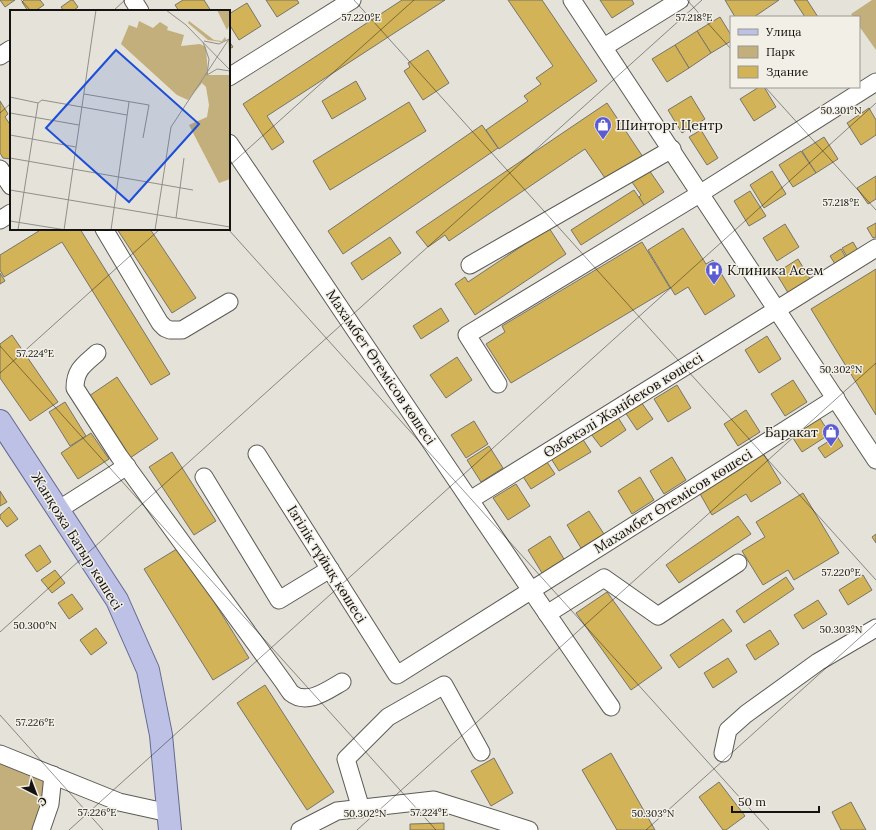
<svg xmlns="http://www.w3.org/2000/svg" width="876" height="830" viewBox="0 0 876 830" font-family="Lora,serif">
<rect width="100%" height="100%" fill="#e4e2d9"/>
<g fill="#c2af7b">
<path d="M872,0H876V50L859,26V17H853L851,14Z"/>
<path d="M0,754L53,775L39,830H0Z"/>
</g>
<g fill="#d3b357" stroke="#76746c">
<path d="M0,0H15L5,7Z"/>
<path d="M24,0H40L44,5L35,11H28L22,2Z"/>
<path d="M71,0H73L78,7L73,11H64L61,7Z"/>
<path d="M183,0H204L211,11H179L175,5Z"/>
<path d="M266,0H297L299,3L277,17Z"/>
<path d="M402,0H445L267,116L284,142L272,150L243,104Z"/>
<path d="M508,0H542L597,81L499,149L486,130L528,101L524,96L541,84L536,78L553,66Z"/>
<path d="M600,0H632L634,4L612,18Z"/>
<path d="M725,0H779L754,17H735Z"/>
<path d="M794,0H807L818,17H805Z"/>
<path d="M247,3L261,26L239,40L229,24V14Z"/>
<path d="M720,17L731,35V41L711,53L697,31Z"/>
<path d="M697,31L711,53L689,68L675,45Z"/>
<path d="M229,41L233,47L229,49Z"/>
<path d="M675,45L689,68L667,82L652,59Z"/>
<path d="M428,50L449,83L423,100L404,71L410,67L408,63Z"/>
<path d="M356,81L366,99L332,119L322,101Z"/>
<path d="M759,87H764L776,107L754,121L740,99Z"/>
<path d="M691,96L705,119L682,133L668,110Z"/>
<path d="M0,101L8,114L5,117L11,126V159L3,158L0,153Z"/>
<path d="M409,102L426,131L330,190L313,161Z"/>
<path d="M607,103L643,157L607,181L585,149L449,241L445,235L428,247L416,232Z"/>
<path d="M869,108L876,120V135L861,145L847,123Z"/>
<path d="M482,125L498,148L343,254L328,231Z"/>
<path d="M701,130L718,158L707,165L689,137Z"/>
<path d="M824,137L838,159L816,173L802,151Z"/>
<path d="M801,151L816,173L793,187L779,165Z"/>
<path d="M649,170L664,192L644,205L639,197L641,195L632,182Z"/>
<path d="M772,171L786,194L764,208L750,185Z"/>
<path d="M876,176V199L868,204L857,188Z"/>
<path d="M634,190L644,205L581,245L571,230Z"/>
<path d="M750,191L766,216L749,226L734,201Z"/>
<path d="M876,223V237L873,238L867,228Z"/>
<path d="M785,224L799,247L777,261L763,238Z"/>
<path d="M549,228L566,254L475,315L455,284L465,277L468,282Z"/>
<path d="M683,228L706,264L713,260L735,296L705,315L688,287L675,295L648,250Z"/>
<path d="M42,229H80L170,374L151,385L62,242L4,277L0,270V255Z"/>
<path d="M117,229H150L196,298L172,313Z"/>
<path d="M390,237L401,253L362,280L351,263Z"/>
<path d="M642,242L670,288L511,383L486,344L505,332L502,326Z"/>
<path d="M853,242L860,254L849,260L842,248Z"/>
<path d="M841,249L848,261L837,267L830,256Z"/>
<path d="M798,259L812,282L790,296L776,273Z"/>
<path d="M876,269V415L811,309Z"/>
<path d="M0,273L5,281L0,284Z"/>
<path d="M441,308L449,321L421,339L413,326Z"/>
<path d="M12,335L58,402L30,421L0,378V344Z"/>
<path d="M767,336L781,359L759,373L745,350Z"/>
<path d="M457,357L472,380L446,398L430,375Z"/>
<path d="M117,377L158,439L130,458L89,396Z"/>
<path d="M793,380L807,402L785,416L771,394Z"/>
<path d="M677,385L691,408L668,422L654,399Z"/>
<path d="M65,402L86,436L70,446L49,412Z"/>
<path d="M641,402L653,419L637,430L625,412Z"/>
<path d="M746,410L760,432L738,446L724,424Z"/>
<path d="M617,416L626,430L601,447L591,434Z"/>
<path d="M819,417L830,434L802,452L791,435Z"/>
<path d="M474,421L488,444L466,458L451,435Z"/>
<path d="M91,433L109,459L78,479L61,453Z"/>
<path d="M837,436L843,446L825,458L818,448Z"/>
<path d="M582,438L591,452L559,471L550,457Z"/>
<path d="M489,446L503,468L481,482L467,460Z"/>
<path d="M172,452L216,521L194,535L149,467Z"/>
<path d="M763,453L781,483L751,502L746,494L712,515L699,492Z"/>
<path d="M672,457L686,480L664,494L650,471Z"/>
<path d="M545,459L555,474L531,489L522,475Z"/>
<path d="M640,477L654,500L632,514L618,491Z"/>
<path d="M516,484L530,506L508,520L493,498Z"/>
<path d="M0,491L7,502L0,506Z"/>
<path d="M803,493L839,553L794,580L788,570L763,585L742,551L765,537L756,522Z"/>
<path d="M9,507L18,519L7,527L0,518V515Z"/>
<path d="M589,511L604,534L581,548L567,525Z"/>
<path d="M738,516L751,534L679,583L666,565Z"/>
<path d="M876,534V543L872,537Z"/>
<path d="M550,536L564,559L542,573L528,550Z"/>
<path d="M40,545L51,562L37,572L25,555Z"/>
<path d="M180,547L249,658L213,680L144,569Z"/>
<path d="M55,570L65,583L52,593L41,580Z"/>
<path d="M863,575L872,590L848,605L839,590Z"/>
<path d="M786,577L794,589L744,623L736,611Z"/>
<path d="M607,592L662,668L631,690L576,613Z"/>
<path d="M72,594L83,609L69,619L58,603Z"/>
<path d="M818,600L827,614L803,629L794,615Z"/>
<path d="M723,619L732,631L679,668L670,655Z"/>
<path d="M96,628L107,643L91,655L80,640Z"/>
<path d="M770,630L779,644L755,660L746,645Z"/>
<path d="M728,658L737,672L713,688L704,673Z"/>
<path d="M265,685L334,792L307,810L237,703Z"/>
<path d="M611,753L655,830H617L582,770Z"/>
<path d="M494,758L513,793L491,806L471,771Z"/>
<path d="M719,782L745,816L726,830H723L699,797Z"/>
<path d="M851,802L866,830H841L832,812Z"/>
<path d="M444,823V830H410V824Z"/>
</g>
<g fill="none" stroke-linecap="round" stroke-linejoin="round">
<g stroke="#5d5b54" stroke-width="19">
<g id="minor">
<path d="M133,0L140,11"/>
<path d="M572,0L876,460"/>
<path d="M604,47L680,0"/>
<path d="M0,56L11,49"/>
<path d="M229,77L352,0"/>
<path d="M229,143C356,331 482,520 611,707"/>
<path d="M0,169L11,186"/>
<path d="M0,220L11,213"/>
<path d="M104,229L160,323L165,328L170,330H182L229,302"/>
<path d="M470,265L672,149"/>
<path d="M97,353C85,364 75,369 75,388L119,456L282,680C285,684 288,689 291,693C307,706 328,690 342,682"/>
<path d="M498,384L467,335L701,193L876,82"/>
<path d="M257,454L397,675L836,398"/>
<path d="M204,477L279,600L330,569"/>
<path d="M470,500L876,248"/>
<path d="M58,510L127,466"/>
<path d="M547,614L604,578L658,616L738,563"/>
<path d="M723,753L728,730L746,714L818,662L876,628"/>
<path d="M0,754L119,802L169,813"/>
<path d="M361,809L346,759L388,717L444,685L481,752"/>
<path d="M41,830L50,804L53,775"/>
<path d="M300,830L337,811L434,800L529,830"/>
</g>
</g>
<g stroke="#656991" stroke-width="24">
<path id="major" d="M0,421L117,600L148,670L161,735L170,830"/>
</g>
<use href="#minor" stroke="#fff" stroke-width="17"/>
<use href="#major" stroke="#bdc1e6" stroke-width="22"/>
</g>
<path fill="none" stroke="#141311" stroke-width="1" stroke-opacity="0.45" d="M21,0L31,11M354,0L876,580M687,0L731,49M113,11L125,0M765,87L876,210M0,113L11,103M229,166L414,0M228,229L769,830M0,346L436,830M0,373L160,229M0,632L702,0M0,715L103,830M69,830L876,103M357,830L876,363M646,830L876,623"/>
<defs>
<g id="shop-pin" transform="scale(0.9)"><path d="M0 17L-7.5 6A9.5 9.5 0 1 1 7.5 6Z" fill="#5b5bd3" stroke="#f2efe6"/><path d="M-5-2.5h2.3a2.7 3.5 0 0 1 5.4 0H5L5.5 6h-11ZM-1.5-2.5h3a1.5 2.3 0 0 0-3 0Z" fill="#fff"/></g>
<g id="hospital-pin" transform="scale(0.9)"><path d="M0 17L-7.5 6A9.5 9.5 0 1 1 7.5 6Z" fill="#5b5bd3" stroke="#f2efe6"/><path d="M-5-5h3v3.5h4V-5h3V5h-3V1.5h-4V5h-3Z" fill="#fff"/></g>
</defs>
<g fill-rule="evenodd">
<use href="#shop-pin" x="603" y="125"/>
<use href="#hospital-pin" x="714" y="270"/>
<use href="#shop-pin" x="831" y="432"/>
</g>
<g text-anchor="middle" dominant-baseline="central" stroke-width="3" stroke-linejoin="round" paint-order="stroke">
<g font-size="14" fill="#141311" stroke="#f2efe6" text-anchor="start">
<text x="616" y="125">Шинторг Центр</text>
<text x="727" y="270">Клиника Асем</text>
<text x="818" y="432" text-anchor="end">Баракат</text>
</g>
<g font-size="14" fill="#141311" stroke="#f2efe6">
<text transform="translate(381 367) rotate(56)">Махамбет Өтемісов көшесі</text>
<text transform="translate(623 405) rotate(-32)">Өзбекәлі Жәнібеков көшесі</text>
<text transform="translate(673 501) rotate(-32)">Махамбет Өтемісов көшесі</text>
<text transform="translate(77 541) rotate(58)">Жанқожа Батыр көшесі</text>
<text transform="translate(327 564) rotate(58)">Ізгілік тұйық көшесі</text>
</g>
</g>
<g transform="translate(10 10)">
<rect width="220" height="220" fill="#e4e2d9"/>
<path d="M207,0H220V14L217,20ZM129,11L143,18L150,12L158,17L157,20L174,25L171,36L190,34L196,37L198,65H220V169L209,173L179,115L197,107L199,95L196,77L192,73L178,90L167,85L111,34L119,15L127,18ZM179,11L204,30L212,31L215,27L216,30L211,32L198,30L178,13Z" fill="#c2af7b"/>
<path fill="none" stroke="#918f89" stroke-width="1" d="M156,0L176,15L220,60M219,29L220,56M194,31L209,34L219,29M193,32L199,49L197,65M197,65L207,59L220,61M74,84L139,95L133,128M0,87L28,93L32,90L117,105M0,103L69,115M0,125L66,137M0,148L183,180M0,180L220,217M166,208L174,148M0,211L56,220M8,220L28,93M54,220L86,0M101,220L119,92M145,220L161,117L219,29"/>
<path fill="#1d4ed8" fill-opacity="0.15" stroke="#1d4ed8" stroke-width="2" d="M106,40L189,114L119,192L36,118Z"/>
<rect width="220" height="220" fill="none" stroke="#141311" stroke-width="2"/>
</g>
<g font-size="10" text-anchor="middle" fill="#141311" stroke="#f2efe6" stroke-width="3" stroke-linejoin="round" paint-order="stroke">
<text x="361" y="21">57.220°E</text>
<text x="694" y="21">57.218°E</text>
<text x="841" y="114">50.301°N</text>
<text x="841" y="206">57.218°E</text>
<text x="35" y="357">57.224°E</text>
<text x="841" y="373">50.302°N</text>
<text x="841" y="576">57.220°E</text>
<text x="35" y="629">50.300°N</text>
<text x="841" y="633">50.303°N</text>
<text x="35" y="726">57.226°E</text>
<text x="97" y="816">57.226°E</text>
<text x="429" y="816">57.224°E</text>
<text x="365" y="817">50.302°N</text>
<text x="653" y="817">50.303°N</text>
</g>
<rect x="730" y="16" width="130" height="72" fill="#f2efe6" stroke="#999791"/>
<rect x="738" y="29" width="20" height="6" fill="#bdc1e6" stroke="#999791"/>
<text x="766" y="36" font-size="12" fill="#141311">Улица</text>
<rect x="738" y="46" width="20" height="12" fill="#c2af7b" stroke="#999791"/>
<text x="766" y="56" font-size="12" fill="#141311">Парк</text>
<rect x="738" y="66" width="20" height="12" fill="#d3b357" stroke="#999791"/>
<text x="766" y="76" font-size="12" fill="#141311">Здание</text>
<g transform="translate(36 794) rotate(138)" stroke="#f2efe6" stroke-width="3" paint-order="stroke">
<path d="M0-3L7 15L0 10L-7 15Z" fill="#141311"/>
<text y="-6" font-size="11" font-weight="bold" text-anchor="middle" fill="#141311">С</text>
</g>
<path d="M732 806v6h87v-6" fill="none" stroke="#141311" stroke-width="2"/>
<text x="738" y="806" font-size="12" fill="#141311" stroke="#f2efe6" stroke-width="3" paint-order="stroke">50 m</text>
</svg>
